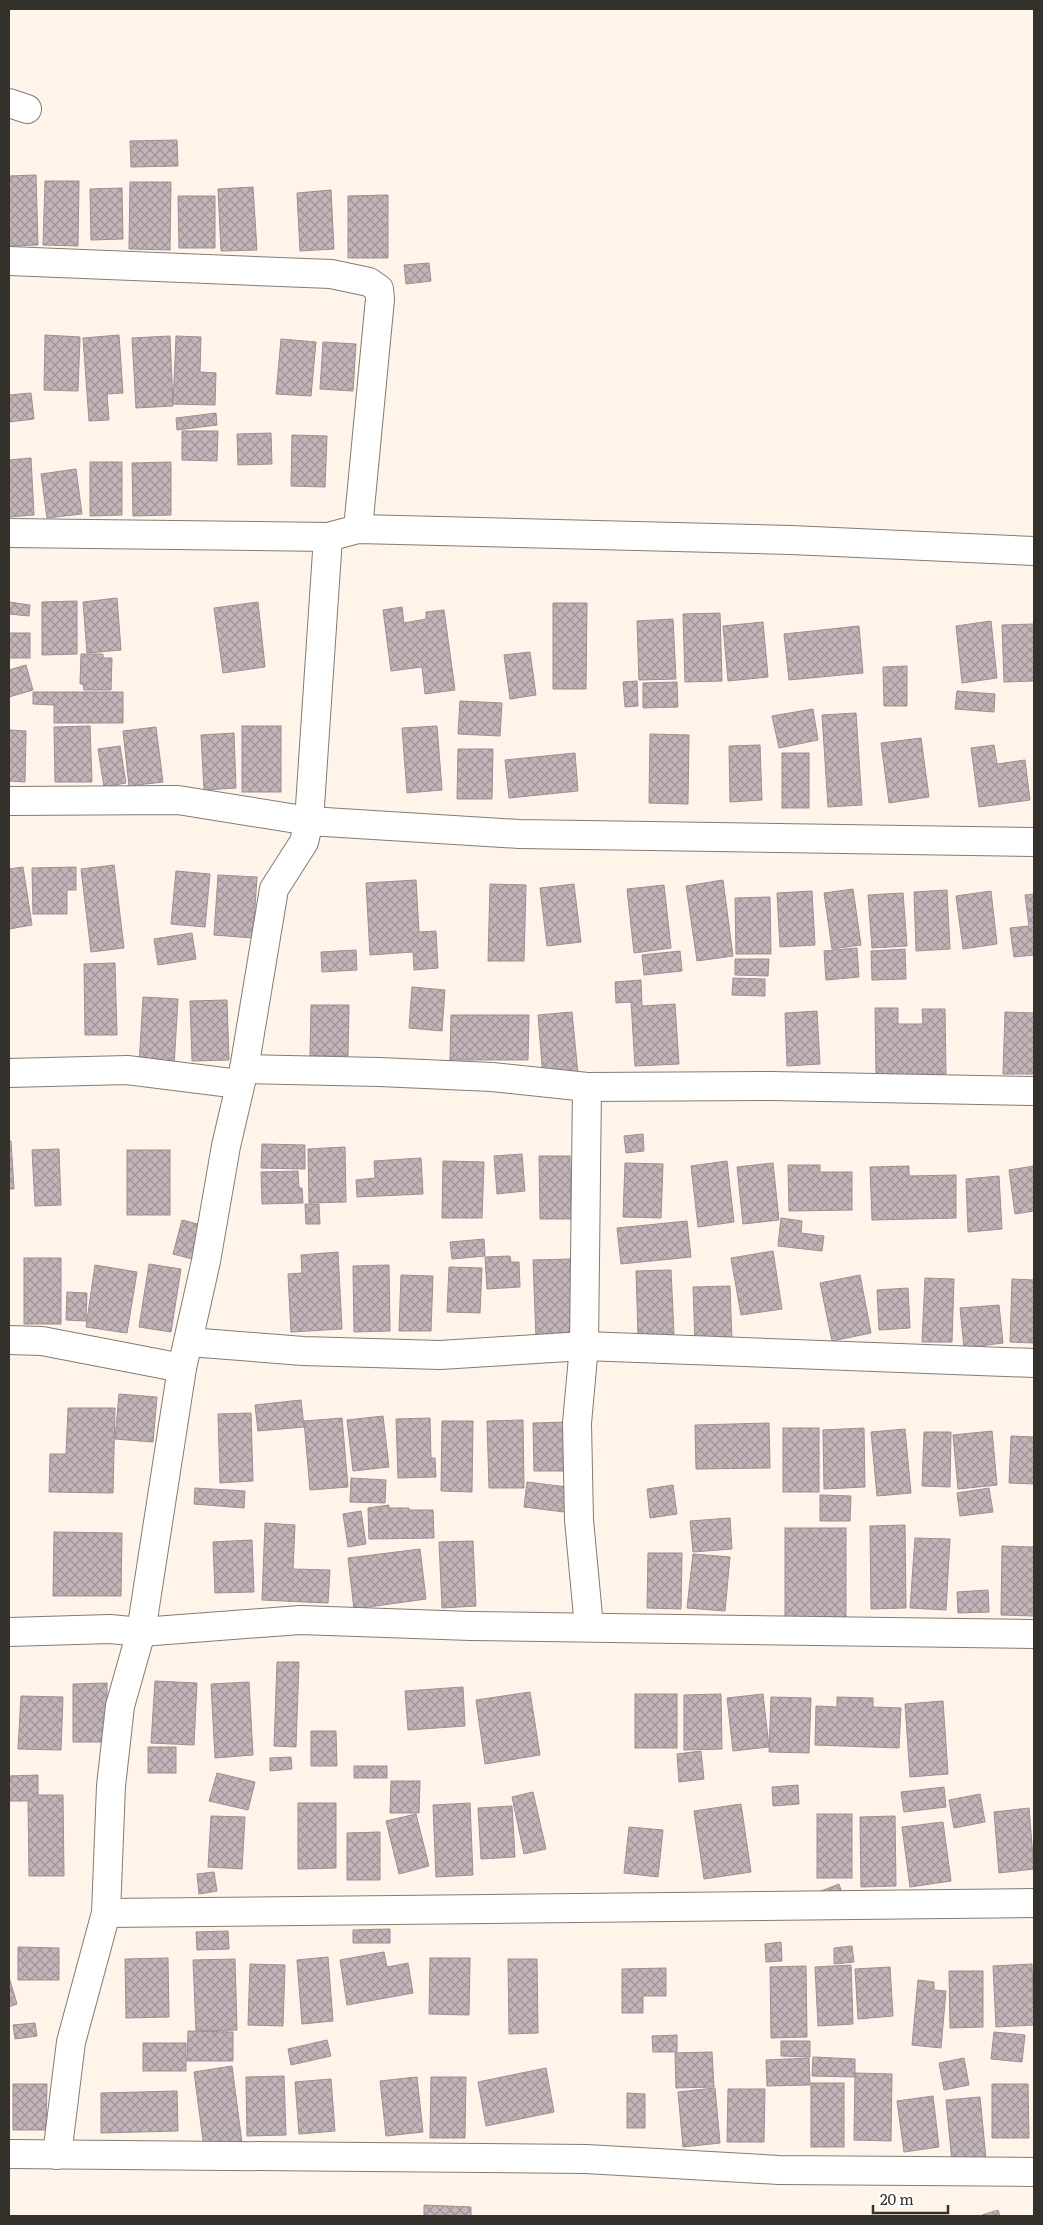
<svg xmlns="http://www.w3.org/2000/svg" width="1043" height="2225" viewBox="0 0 1043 2225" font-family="Literata,serif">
<defs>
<pattern id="building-cross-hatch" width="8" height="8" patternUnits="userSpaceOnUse" patternTransform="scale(1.25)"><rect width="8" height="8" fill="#c2b4b8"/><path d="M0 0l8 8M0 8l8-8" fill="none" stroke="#9e9396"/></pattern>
</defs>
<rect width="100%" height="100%" fill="#fef4ea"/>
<g fill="url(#building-cross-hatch)" stroke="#9d8f93">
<path d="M177,140L178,166L131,167L130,141Z"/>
<path d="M36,175L38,245L9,246V176Z"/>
<path d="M45,181H79L78,246L43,245Z"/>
<path d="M130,182H171L170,250L129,249Z"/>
<path d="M253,187L257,250L221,251L218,189Z"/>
<path d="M122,188L123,239L91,240L90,189Z"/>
<path d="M331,190L334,249L300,251L297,193Z"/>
<path d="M388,195V258H348V196Z"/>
<path d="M178,196H215V248H179Z"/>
<path d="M429,263L431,281L406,284L404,265Z"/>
<path d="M45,335L80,337L78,391L44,390Z"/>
<path d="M119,335L123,393L107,394L109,420L89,421L83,338Z"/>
<path d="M170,336L173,406L136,408L132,338Z"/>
<path d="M176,336L201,337L200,372L216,373L215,405L173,404Z"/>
<path d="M281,339L316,342L311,396L276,394Z"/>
<path d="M323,342L356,344L353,391L320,389Z"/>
<path d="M31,393L34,419L9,422V395Z"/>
<path d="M216,413L217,425L177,430L176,418Z"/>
<path d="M182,431H218L217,461L182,460Z"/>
<path d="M271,433L272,464L238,465L237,434Z"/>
<path d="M292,435L327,436L325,487L291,486Z"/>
<path d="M31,458L34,515L9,517V460Z"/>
<path d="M90,462H122V515L90,516Z"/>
<path d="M171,462V515L133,516L132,463Z"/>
<path d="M76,469L82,514L47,518L41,474Z"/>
<path d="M117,598L121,650L87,653L83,602Z"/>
<path d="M77,601V654L42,655V602Z"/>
<path d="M9,602L30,605L29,616L9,614Z"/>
<path d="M258,602L265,667L223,673L214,608Z"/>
<path d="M553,603H587L586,689H553Z"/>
<path d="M402,607L404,623L426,619V612L444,610L455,690L425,694L422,667L391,671L383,610Z"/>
<path d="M720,613L722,681L685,682L683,614Z"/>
<path d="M673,619L676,679L639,680L637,621Z"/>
<path d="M991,621L997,678L962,683L956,626Z"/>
<path d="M763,622L768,677L728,681L723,626Z"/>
<path d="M1034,624V681L1004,682L1002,625Z"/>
<path d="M859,626L863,673L789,680L784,634Z"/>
<rect x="9" y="633" width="21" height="25"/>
<path d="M530,652L536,695L510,699L504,655Z"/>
<path d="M81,654H103V658H112L111,690H84L83,684H80Z"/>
<path d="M26,665L33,690L9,697V670Z"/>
<path d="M907,666V706H884L883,667Z"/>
<path d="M637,681L638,706L625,707L623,682Z"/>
<path d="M677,682L678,707L643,708V683Z"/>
<path d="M957,691L995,694L994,712L955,709Z"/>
<path d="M33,692H123V723H54V705L33,704Z"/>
<path d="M460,701L502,703L500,736L458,734Z"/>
<path d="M813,709L818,740L779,748L772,716Z"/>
<path d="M856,713L862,805L828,807L822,715Z"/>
<path d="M90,726L92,782H55L54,727Z"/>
<rect x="242" y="726" width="39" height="66"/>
<path d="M437,726L442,790L407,793L402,728Z"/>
<path d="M156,727L163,782L129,786L123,731Z"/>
<path d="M9,730L26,731L25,782L9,781Z"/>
<path d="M234,733L236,788L204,790L201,735Z"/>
<path d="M650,734L689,735L688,804L649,803Z"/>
<path d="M921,738L929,797L889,803L881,743Z"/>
<path d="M760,745L762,800L730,802L729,746Z"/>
<path d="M994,745L997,764L1025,760L1030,800L979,807L971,748Z"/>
<path d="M120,746L126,783L104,787L98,749Z"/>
<path d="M458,749H493L492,799H457Z"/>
<path d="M575,753L578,791L509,798L505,760Z"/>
<rect x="782" y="753" width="27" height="55"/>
<path d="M114,865L124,948L91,952L81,869Z"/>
<path d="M23,867L32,925L9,929V869Z"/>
<path d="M76,867V890H67V914H33L32,868Z"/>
<path d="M176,871L210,874L205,927L171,924Z"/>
<path d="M218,875L257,877L253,938L214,935Z"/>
<path d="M416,880L419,932L436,931L438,968L414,970L413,952L370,955L366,883Z"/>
<path d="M723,880L733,956L697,961L686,886Z"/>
<path d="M490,884L526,885L524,961H488Z"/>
<path d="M574,884L581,942L547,946L540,888Z"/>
<path d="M664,885L671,948L634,953L627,889Z"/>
<path d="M853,889L861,945L832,949L824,893Z"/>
<path d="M947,890L950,949L916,951L914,892Z"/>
<path d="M812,891L815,945L780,947L777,893Z"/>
<path d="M991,891L997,944L963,949L956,896Z"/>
<path d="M903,893L907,946L872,948L868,895Z"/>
<path d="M1034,894V955L1014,957L1010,928L1029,926L1025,895Z"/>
<path d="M770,897L771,954H736L735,898Z"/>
<path d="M192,933L196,959L158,965L154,939Z"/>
<path d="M857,948L859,977L826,980L824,951Z"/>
<path d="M905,949L906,979L872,980L871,951Z"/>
<path d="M356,950L357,970L322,972L321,952Z"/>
<path d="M680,951L682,971L644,975L642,955Z"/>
<path d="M735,959H769L768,976L735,975Z"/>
<path d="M115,963L117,1035H85L84,964Z"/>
<path d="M733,978L765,979V996L732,995Z"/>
<path d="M641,980L642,1006L675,1004L679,1064L635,1066L631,1002L616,1003L615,982Z"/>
<path d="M412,987L445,990L442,1031L409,1028Z"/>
<path d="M143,997L178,999L174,1067L139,1065Z"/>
<path d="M227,1000L229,1060L192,1061L190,1001Z"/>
<path d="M311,1005H349L348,1056H310Z"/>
<path d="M875,1008H898V1024H923L922,1009H945L946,1074L876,1075Z"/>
<path d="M817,1011L820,1064L787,1066L785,1013Z"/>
<path d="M572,1012L578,1074L543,1077L538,1015Z"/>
<path d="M1005,1012L1034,1013V1074H1003Z"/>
<path d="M451,1015H529L528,1060H450Z"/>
<path d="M643,1134L644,1151L626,1153L624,1136Z"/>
<path d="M9,1141H11L14,1189H9Z"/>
<path d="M262,1144L305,1145V1169L261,1168Z"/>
<path d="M345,1147L346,1202L309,1203L308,1149Z"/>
<path d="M59,1149L61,1205L35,1206L32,1150Z"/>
<rect x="127" y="1150" width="43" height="65"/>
<path d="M522,1154L525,1191L497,1194L494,1156Z"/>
<path d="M539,1156H570L571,1219H540Z"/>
<path d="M421,1158L423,1194L357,1197L356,1180L375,1178L374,1161Z"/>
<path d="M443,1161L484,1162L482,1218H442Z"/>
<path d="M727,1161L734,1222L698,1227L691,1166Z"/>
<path d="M625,1163L663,1164L661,1218L623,1217Z"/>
<path d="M773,1163L779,1220L743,1224L737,1167Z"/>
<path d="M788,1165H820V1172H852V1210L789,1211Z"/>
<path d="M909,1166V1176L956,1175V1218L872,1220L870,1167Z"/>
<path d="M1034,1166V1211L1015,1214L1009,1170Z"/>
<path d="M298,1171L299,1188H302L303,1203L262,1204L261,1172Z"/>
<path d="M999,1176L1002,1229L968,1232L966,1179Z"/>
<path d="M305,1204H319L320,1224H306Z"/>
<path d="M781,1218L802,1221L801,1233L824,1236L822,1251L778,1246Z"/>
<path d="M182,1220L205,1226L196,1260L173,1254Z"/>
<path d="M687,1221L691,1257L621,1264L617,1228Z"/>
<path d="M484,1239L485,1256L452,1259L450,1242Z"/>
<path d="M773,1251L782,1309L741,1315L731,1258Z"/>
<path d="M338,1252L342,1329L291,1332L288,1274L302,1273L301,1255Z"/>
<path d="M510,1256L511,1262H519L520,1287L487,1289L485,1257Z"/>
<rect x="24" y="1258" width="37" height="66"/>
<path d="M571,1259L574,1337L536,1339L533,1260Z"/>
<path d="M149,1264L181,1269L171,1332L139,1327Z"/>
<path d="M95,1265L137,1272L127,1333L86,1327Z"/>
<path d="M389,1265L390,1331L354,1332L353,1266Z"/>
<path d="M449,1267L482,1268L480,1313L447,1312Z"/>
<path d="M671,1270L674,1334L638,1336L636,1271Z"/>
<path d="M401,1275L433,1276L431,1331H399Z"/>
<path d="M860,1275L871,1333L832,1341L820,1283Z"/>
<path d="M925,1278L954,1279L952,1342H922Z"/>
<path d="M1012,1279L1034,1280V1343L1010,1342Z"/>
<path d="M730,1286L732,1342L695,1343L693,1287Z"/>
<path d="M908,1288L910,1328L879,1330L877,1290Z"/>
<path d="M67,1292L87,1293L86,1321L66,1320Z"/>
<path d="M999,1305L1003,1343L964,1348L960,1308Z"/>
<path d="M119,1394L157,1397L153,1442L115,1439Z"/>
<path d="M301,1400L304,1427L258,1431L255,1405Z"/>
<path d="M68,1408H115L113,1493L49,1492L50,1454H66Z"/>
<path d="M251,1413L253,1481L220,1483L218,1414Z"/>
<path d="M383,1416L389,1467L353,1471L347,1420Z"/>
<path d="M342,1418L348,1487L310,1490L304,1421Z"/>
<path d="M430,1418L431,1458H435L436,1477L398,1478L396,1419Z"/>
<path d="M523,1420L524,1488H489L487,1421Z"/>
<path d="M442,1421H473L472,1492L441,1491Z"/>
<path d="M568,1422L569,1471H534L533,1423Z"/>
<path d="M769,1423L770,1468L696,1469L695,1425Z"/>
<rect x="783" y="1428" width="36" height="64"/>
<path d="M864,1428L865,1487L824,1489L823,1430Z"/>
<path d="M905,1429L911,1493L877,1496L871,1432Z"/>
<path d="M992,1431L997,1485L958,1489L953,1435Z"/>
<path d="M924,1432H951L950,1487L922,1486Z"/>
<path d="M1011,1436L1034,1437V1484L1009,1483Z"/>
<path d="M351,1478L386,1480L385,1503L350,1502Z"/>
<path d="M527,1482L567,1487L564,1512L524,1507Z"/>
<path d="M673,1485L677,1514L650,1518L647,1489Z"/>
<path d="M195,1488L245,1491L244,1508L194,1504Z"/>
<path d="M989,1488L993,1512L960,1516L957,1493Z"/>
<path d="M820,1495L851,1496L850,1521H820Z"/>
<path d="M389,1505V1508H409V1510H433L434,1538L369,1539L368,1508Z"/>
<path d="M361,1511L366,1544L348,1547L343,1514Z"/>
<path d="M730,1518L732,1549L693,1552L690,1521Z"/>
<path d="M265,1523L295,1525L293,1569L330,1570L328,1603L262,1600Z"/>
<path d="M905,1525L906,1608L871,1609L870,1526Z"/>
<rect x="785" y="1528" width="61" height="92"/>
<path d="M54,1532L122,1533L121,1596H53Z"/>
<path d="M915,1538L950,1539L946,1610L910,1608Z"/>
<path d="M252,1540L254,1592L215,1593L213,1542Z"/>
<path d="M473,1541L476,1606L442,1608L439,1542Z"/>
<path d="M1002,1546L1034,1547V1616L1001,1615Z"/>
<path d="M420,1549L426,1599L354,1609L348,1558Z"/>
<path d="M648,1553H682L681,1609L647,1608Z"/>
<path d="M693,1554L730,1557L725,1611L687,1608Z"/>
<path d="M988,1590L989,1612L958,1613L957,1592Z"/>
<path d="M277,1662H299L296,1747L274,1746Z"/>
<path d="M155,1681L197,1683L194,1745L151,1743Z"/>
<path d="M249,1682L253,1755L215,1758L211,1684Z"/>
<path d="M107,1683V1742H73V1684Z"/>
<path d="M463,1687L465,1726L408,1730L405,1691Z"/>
<path d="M530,1692L540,1755L485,1764L476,1700Z"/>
<rect x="635" y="1694" width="42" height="54"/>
<path d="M721,1694L722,1749L684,1750V1695Z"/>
<path d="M763,1694L769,1747L733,1751L727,1698Z"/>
<path d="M21,1696L63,1697L61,1750L18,1749Z"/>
<path d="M771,1697L811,1698L809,1753L769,1752Z"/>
<path d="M837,1697L873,1698V1707L901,1708L899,1748L815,1745L816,1706L837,1707Z"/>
<path d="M943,1701L948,1774L910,1777L905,1704Z"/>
<path d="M311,1731H336L337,1766H311Z"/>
<rect x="148" y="1747" width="28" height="26"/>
<path d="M701,1751L704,1779L679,1782L677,1754Z"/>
<path d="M291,1757L292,1769L270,1771V1758Z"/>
<rect x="354" y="1766" width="33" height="12"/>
<path d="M217,1773L255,1782L248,1810L209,1801Z"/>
<path d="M38,1775V1795H63L64,1876H29L28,1801H9V1776Z"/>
<path d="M391,1781H420L419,1813H390Z"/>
<path d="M798,1785L799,1804L773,1806L772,1787Z"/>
<path d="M944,1787L946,1807L904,1812L901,1792Z"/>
<path d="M533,1792L546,1849L524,1854L512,1797Z"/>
<path d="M980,1794L985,1822L954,1828L949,1800Z"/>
<path d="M298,1803H336V1868L298,1869Z"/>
<path d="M470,1803L473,1875L436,1877L433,1805Z"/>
<path d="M741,1804L751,1872L704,1879L694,1811Z"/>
<path d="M512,1806L515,1857L481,1859L478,1808Z"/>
<path d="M1029,1808L1034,1869L999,1873L994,1812Z"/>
<path d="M416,1814L429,1866L399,1874L386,1821Z"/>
<rect x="817" y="1814" width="35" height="64"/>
<path d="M211,1816L245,1817L242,1869L208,1867Z"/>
<path d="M895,1816L896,1886L861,1887L860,1817Z"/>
<path d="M943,1822L951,1881L910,1887L902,1827Z"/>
<path d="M629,1827L663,1830L658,1877L624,1873Z"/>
<path d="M380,1832V1880H347V1833Z"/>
<path d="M214,1872L217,1891L199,1894L197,1874Z"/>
<path d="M839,1884L844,1899L827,1906L821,1891Z"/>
<path d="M390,1929V1943H353V1930Z"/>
<path d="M228,1931L229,1949L197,1950L196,1932Z"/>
<path d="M781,1942L782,1961L766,1962L765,1944Z"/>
<path d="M852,1946L854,1962L834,1964V1948Z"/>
<path d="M18,1947L59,1948V1980H18Z"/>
<path d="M384,1952L387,1967L408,1963L413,1993L347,2005L340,1960Z"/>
<path d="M328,1957L333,2021L302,2024L297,1960Z"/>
<path d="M168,1958L169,2017L126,2018L125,1959Z"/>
<path d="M430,1958H470L469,2015L429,2014Z"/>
<path d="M235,1959L237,2030L196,2031L193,1960Z"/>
<path d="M508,1959H537L538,2033L509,2034Z"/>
<path d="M250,1964L285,1965L283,2026L248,2025Z"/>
<path d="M1032,1964L1034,2025L996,2027L993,1966Z"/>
<path d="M851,1965L853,2024L818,2026L815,1967Z"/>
<path d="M806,1966L807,2037L771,2038L770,1967Z"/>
<path d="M890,1967L893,2016L858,2019L855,1969Z"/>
<path d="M666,1968V1996H643V2013H622V1969Z"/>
<path d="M949,1971H983V2027L950,2028Z"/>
<path d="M9,1977L17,2004L9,2007Z"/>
<path d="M918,1980L934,1982V1990L946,1991L941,2048L912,2045Z"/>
<path d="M35,2023L37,2036L15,2039L13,2025Z"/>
<path d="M188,2031L233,2032V2061H187Z"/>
<path d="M994,2032L1025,2035L1022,2062L991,2059Z"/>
<path d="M677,2035V2052H653L652,2036Z"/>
<path d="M327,2040L331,2056L291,2065L288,2049Z"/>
<path d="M781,2041H810V2057L781,2056Z"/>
<rect x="143" y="2043" width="43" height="28"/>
<path d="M712,2052L714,2087L676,2088L675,2053Z"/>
<path d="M813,2057L855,2059V2077L812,2076Z"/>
<path d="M809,2058L810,2085L767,2086L766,2060Z"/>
<path d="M964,2058L969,2085L944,2090L939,2063Z"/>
<path d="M232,2066L242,2143L204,2148L194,2072Z"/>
<path d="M546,2068L554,2112L486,2126L478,2082Z"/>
<path d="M855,2073L892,2074L891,2141L854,2140Z"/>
<path d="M284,2076L286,2135L247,2136L246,2077Z"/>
<path d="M417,2077L423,2132L386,2136L380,2081Z"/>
<path d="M431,2077H466L465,2138H430Z"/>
<path d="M331,2079L335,2131L299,2134L295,2082Z"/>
<rect x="811" y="2083" width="33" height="64"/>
<path d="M13,2084H47L46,2130H13Z"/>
<path d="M992,2084H1028L1029,2138H992Z"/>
<path d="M715,2088L720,2143L683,2147L678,2092Z"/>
<path d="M728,2089H765L764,2142H727Z"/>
<path d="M177,2091L178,2131L101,2133V2093Z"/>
<path d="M627,2093L645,2094V2128H627Z"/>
<path d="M933,2096L939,2147L904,2152L897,2101Z"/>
<path d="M980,2097L986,2159L952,2162L946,2100Z"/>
<path d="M424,2205L471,2207V2216H424Z"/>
<path d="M998,2210L1000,2216H982V2215Z"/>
</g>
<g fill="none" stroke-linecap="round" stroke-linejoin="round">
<g stroke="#847b72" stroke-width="30">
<g id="minor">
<path d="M9,103L27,109"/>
<path d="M9,261L331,274L369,282L379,289L380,299L358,529"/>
<path d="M9,533L328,537L358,529L791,540L1034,551"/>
<path d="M9,801L178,800L309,821L519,834L1034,842"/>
<path d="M244,1069L379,1072L492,1077L587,1087L772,1086L1034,1091"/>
<path d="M9,1073L127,1070L239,1084"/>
<path d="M587,1087L584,1346L577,1423L579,1520L589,1627"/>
<path d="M9,1340L42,1341L182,1368"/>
<path d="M189,1342L303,1351L440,1355L584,1346L1034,1363"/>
<path d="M9,1632L110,1629L141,1632L300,1620L471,1626L1034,1634"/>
<path d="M106,1913L1034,1903"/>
<path d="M9,2154L586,2159L779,2170L1034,2172"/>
<path d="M57,2155L71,2042L106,1913L111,1786L120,1706L141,1632L182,1368L206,1261L226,1146L244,1069L274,889L304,842L309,821L328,537"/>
</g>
</g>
<use href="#minor" stroke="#fff" stroke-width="28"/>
</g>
<rect width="1043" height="2225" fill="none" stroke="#34302c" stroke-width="20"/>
<path d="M873 2205v8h75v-8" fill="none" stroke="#34302c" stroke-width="2.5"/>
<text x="880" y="2205" font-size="15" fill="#34302c" stroke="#ffffff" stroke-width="4" paint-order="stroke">20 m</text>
</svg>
